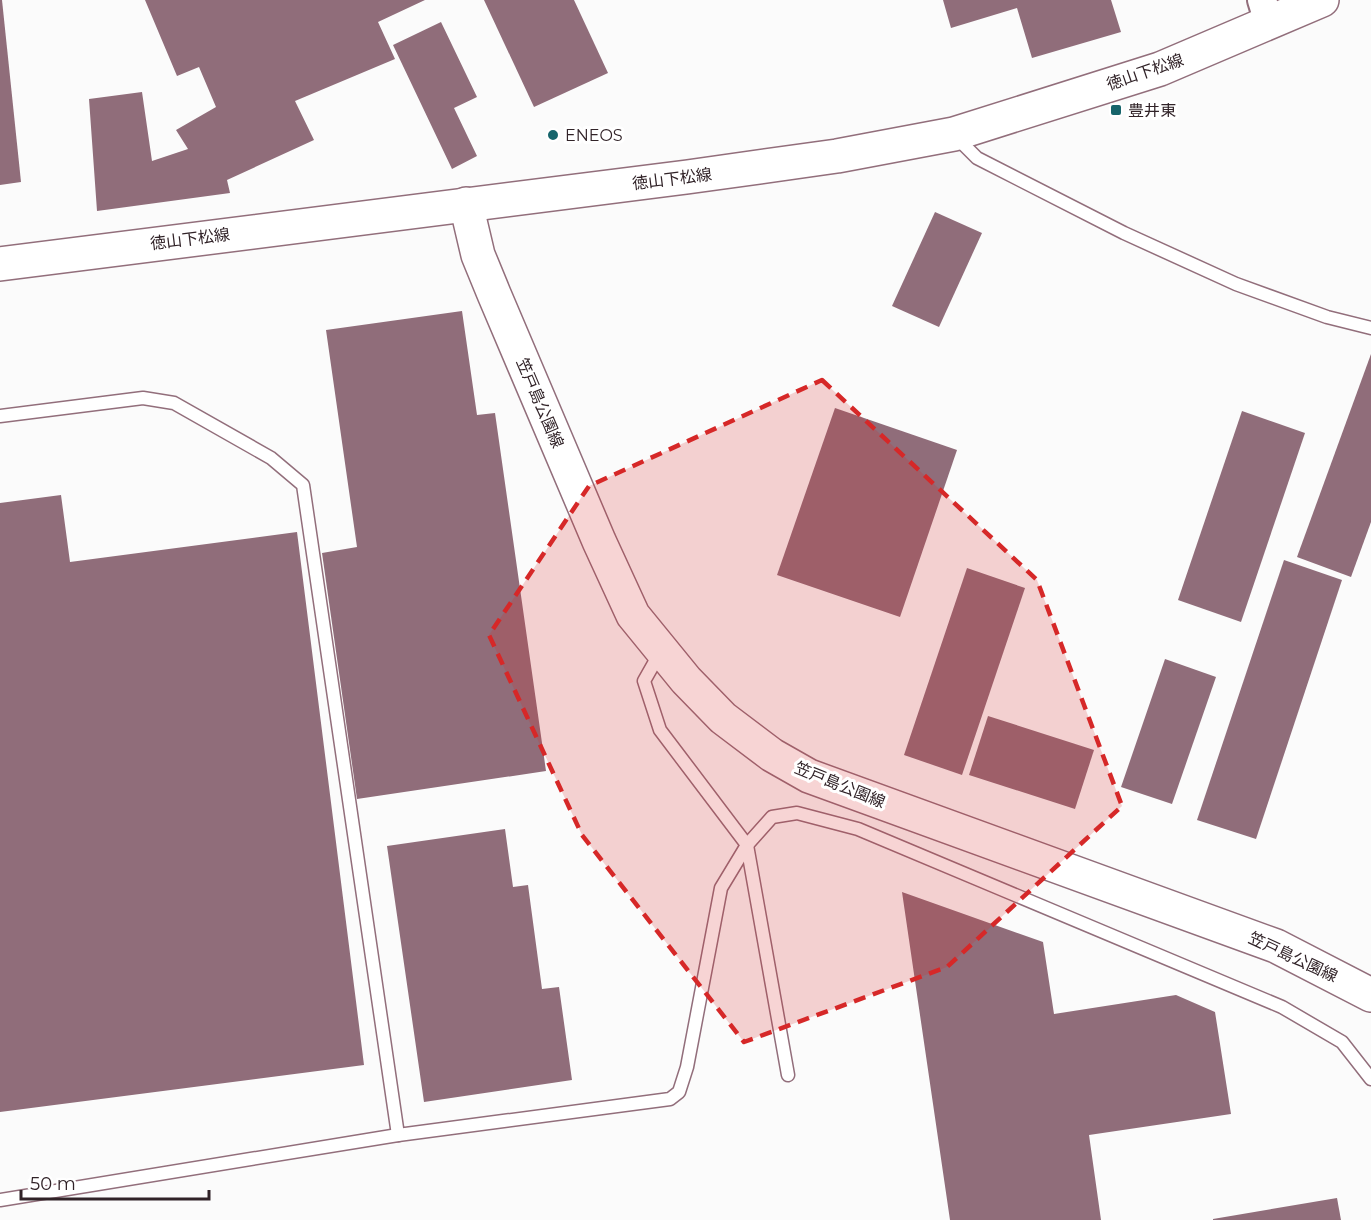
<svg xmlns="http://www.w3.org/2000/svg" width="1371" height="1220" viewBox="0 0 1371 1220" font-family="Montserrat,'Noto Sans JP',sans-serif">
<rect width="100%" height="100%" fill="#fbfbfb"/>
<g fill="#906d7a">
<path d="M0,0H2L21,182L0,185Z"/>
<path d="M145,0H425L378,22L395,59L295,101L314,140L227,180L230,193L97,211L89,99L142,92L152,161L188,149L176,130L216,107L199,67L177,76Z"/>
<path d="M484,0H574L608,73L534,107Z"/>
<path d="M943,0H1111L1121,32L1032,58L1017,8L951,28Z"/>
<path d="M441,22L477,97L454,108L477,156L452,169L393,45Z"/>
<path d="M935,212L982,233L939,327L892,306Z"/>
<path d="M462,311L477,415L495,413L546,771L357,799L322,553L357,547L326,330Z"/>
<path d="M1371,354V522L1351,577L1297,557Z"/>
<path d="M835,408L957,450L900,617L777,575Z"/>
<path d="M1242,411L1305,433L1241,622L1178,600Z"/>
<path d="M61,495L70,562L297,532L364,1065L0,1112V503Z"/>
<path d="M1284,560L1342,580L1256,839L1197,820Z"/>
<path d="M967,568L1025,588L962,775L904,755Z"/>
<path d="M1165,659L1216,677L1172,804L1121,787Z"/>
<path d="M988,716L1094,750L1075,809L969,775Z"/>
<path d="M505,829L513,887L528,885L542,989L559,987L572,1080L424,1102L387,846Z"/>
<path d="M902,892L1043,942L1054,1014L1176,995L1215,1012L1231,1114L1089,1135L1101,1220H950Z"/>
<path d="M1337,1198L1341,1220H1213V1219Z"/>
</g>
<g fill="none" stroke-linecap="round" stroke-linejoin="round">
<g stroke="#926e7b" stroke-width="15">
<g id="service">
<path d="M956,137L977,158L1124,233L1236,284L1327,317L1371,328"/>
<path d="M0,416L143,398L174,403L271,458L303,485L398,1135L670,1099L679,1092L687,1067L721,888L747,845L772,817L797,813L858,829L1282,1007L1342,1042L1371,1079"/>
<path d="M661,651L644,681L660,730L747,845L788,1075"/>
<path d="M0,1200L398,1135"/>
</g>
</g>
<g stroke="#926e7b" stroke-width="32">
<path id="tertiary" d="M1262,0L1269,23"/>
</g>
<g stroke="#926e7b" stroke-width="36">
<g id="secondary">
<path d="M466,204L478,255L494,294L599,541L633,615L686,680L723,718L772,755L809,776L1276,946L1371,995"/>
<path d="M0,264L687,177L837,156L954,134L1160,69L1322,0"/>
</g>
</g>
<use href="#service" stroke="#fff" stroke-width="12"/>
<use href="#tertiary" stroke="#fff" stroke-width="28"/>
<use href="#secondary" stroke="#fff" stroke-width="33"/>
</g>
<path fill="#d62828" fill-opacity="0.2" stroke="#d62828" stroke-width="4.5" stroke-dasharray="12 8" stroke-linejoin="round" d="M822,380L1037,580L1122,806L947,967L744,1042L582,835L489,635L589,486Z"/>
<g fill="#16646b" stroke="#fff" stroke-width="2">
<rect x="1110" y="104" width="12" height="12" rx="3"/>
<circle cx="553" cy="135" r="6"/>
</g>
<g text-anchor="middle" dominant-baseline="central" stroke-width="6" stroke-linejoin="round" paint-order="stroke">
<g font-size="16" fill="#312328" stroke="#fff">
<text transform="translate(1145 72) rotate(-19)">徳山下松線</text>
<text transform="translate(672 179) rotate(-7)">徳山下松線</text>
<text transform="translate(190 239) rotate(-7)">徳山下松線</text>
<text transform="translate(540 403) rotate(67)">笠戸島公園線</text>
<text transform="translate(840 785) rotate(22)">笠戸島公園線</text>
<text transform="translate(1293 957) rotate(25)">笠戸島公園線</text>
</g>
<g font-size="16" fill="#312328" stroke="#fff" text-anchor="start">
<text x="1128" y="110">豊井東</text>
<text x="565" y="135">ENEOS</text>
</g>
</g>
<path d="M21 1190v9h188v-9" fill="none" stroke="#312328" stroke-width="3"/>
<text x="30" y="1190" font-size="18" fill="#312328" stroke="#ffffff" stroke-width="4.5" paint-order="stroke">50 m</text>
</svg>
